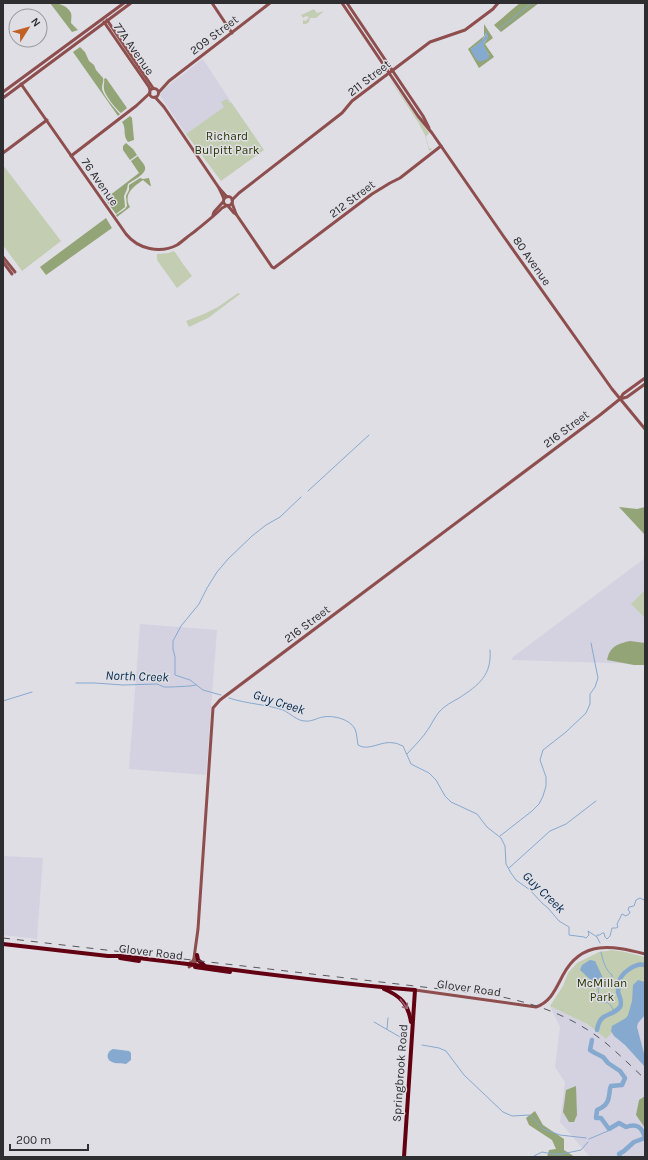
<svg xmlns="http://www.w3.org/2000/svg" width="648" height="1160" viewBox="0 0 648 1160" font-family="Karla,sans-serif">
<rect width="100%" height="100%" fill="#dfdee5"/>
<g fill="#d4d2e0">
<path d="M203,59L231,102L186,134L161,97L160,94L161,91Z"/>
<path d="M645,558V664L511,660L513,657Z"/>
<path d="M140,624L217,630L206,775L129,769Z"/>
<path d="M3,856L43,858L37,939L3,935Z"/>
<path d="M642,1002L645,1003V1157H590L560,1122L565,1082L555,1067L560,1027L550,1006L583,1022L606,1039Z"/>
</g>
<g fill="#c2cdb1">
<path d="M314,9L317,13L324,11L316,18H310L309,22L306,24H303V20L306,21L309,17L306,16L303,18L301,15Z"/>
<path d="M389,78L429,133L426,137L429,148L432,149L430,151L429,150L425,135L418,122Z"/>
<path d="M227,99L230,103L231,102L264,150L221,181L186,134L224,107L221,102Z"/>
<path d="M3,165L61,241L22,271L3,245Z"/>
<path d="M173,251L175,252L183,264L192,276L177,288L157,260V254L169,253Z"/>
<path d="M238,293L240,294L208,318L189,327L186,321L204,314L218,307Z"/>
<path d="M645,590V618L631,604Z"/>
<path d="M612,950L625,952L645,957V1003H642L606,1039L587,1024L550,1006L563,986L568,973L577,963L599,952Z"/>
</g>
<g fill="#93a476" fill-rule="evenodd">
<path d="M50,3C58,3 67,5 71,13C72,16 71,20 71,23L78,30L72,32Z"/>
<path d="M520,3H539L501,32L494,25C503,18 511,10 520,3Z"/>
<path d="M484,24L493,38L485,44L494,57L479,68L468,49L484,36ZM486,33L488,37L483,45L485,49L489,55L471,49L482,41Z"/>
<path d="M80,47L85,52L89,61L94,65L96,70L103,78C104,82 102,84 102,88C102,94 115,109 120,114L118,116L73,52Z"/>
<path d="M106,78L127,108L121,113C116,109 104,94 104,89C103,85 105,82 104,79Z"/>
<path d="M130,116L132,118L134,140L128,142C122,134 127,129 122,122Z"/>
<path d="M126,143L133,149L137,155L130,160L123,150V146Z"/>
<path d="M138,156C139,159 144,163 145,167C147,174 133,180 128,184L127,189L124,196L125,207L116,214L105,199L139,173L131,161Z"/>
<path d="M140,178L143,179L149,178L151,186H150L143,180C133,187 123,194 130,207L117,217L116,215L125,209L127,206L126,196L129,190V185Z"/>
<path d="M106,218L112,228L46,275L40,267Z"/>
<path d="M619,507L637,509L645,507V535Z"/>
<path d="M630,641L645,643V665H634L607,660C610,646 617,644 630,641Z"/>
<path d="M576,1086L577,1115L574,1122H569L563,1112L566,1090Z"/>
<path d="M645,1096V1128L636,1115L639,1100Z"/>
<path d="M535,1111L543,1125L564,1139V1150L575,1157H547L549,1150L556,1149L552,1140L529,1125L526,1118Z"/>
</g>
<g fill="#86a9cf">
<path d="M487,32L488,38C478,47 489,49 489,58L480,62C476,60 472,54 471,49C477,44 484,41 486,33Z"/>
<path d="M590,960L595,961L603,978L596,984L594,983L580,970L582,965Z"/>
<path d="M638,980L645,982V1015L638,1023L637,1027L645,1057V1067L625,1045L614,1036L611,1031L612,1026L626,1018L628,1015L632,1001L633,985Z"/>
<path d="M113,1049L129,1051L131,1053V1060L126,1064C122,1063 115,1064 112,1062C105,1059 107,1051 113,1049Z"/>
</g>
<g fill="none" stroke-linecap="round" stroke-linejoin="round">
<g stroke="#86a9cf" stroke-width="1">
<path d="M499,29L532,3"/>
<path d="M308,491L369,435"/>
<path d="M76,683H95L123,685L157,684L164,687H172L190,686L196,685"/>
<path d="M221,695L203,690L190,680L175,675V657L173,649V641L181,626L199,604L207,588L217,572L228,559L252,536L266,525L280,517L301,497"/>
<path d="M229,698C247,704 265,704 283,710C290,713 297,721 305,721C311,722 317,718 323,717C333,715 350,719 355,729C357,734 357,740 358,745C368,752 382,740 394,743C397,743 400,745 403,746L411,764L429,773L436,780L445,796L451,802L477,814L487,827L501,838L505,846L506,864L511,873L516,880L530,890L542,903L548,908L559,921L569,927V935L584,937L586,938L589,935L588,931L597,937L600,943"/>
<path d="M3,701L32,692"/>
<path d="M407,754C414,746 423,738 429,728C432,723 435,717 439,712C444,706 452,702 459,698C479,685 492,675 490,650"/>
<path d="M500,836L532,811L539,804L543,796L546,786V777L540,760L543,750L566,732L586,713L590,704V694L595,687L598,678L591,643"/>
<path d="M509,868L550,831L566,824L596,801"/>
<path d="M597,936V935H600L602,933H604L605,937L607,939L610,936L612,928H616L618,927L617,924L622,914L626,916L629,914L630,912L628,910L629,907L634,906L636,900L640,898L644,900L645,898"/>
<path d="M601,952C603,961 605,969 612,975V980L605,987L598,988L599,996L600,997L598,1000L600,1002C609,1001 610,1004 614,1011"/>
<path d="M613,980L616,981L619,980"/>
<path d="M596,984L598,988"/>
<path d="M374,1022L407,1041"/>
<path d="M387,1029L388,1018"/>
<path d="M422,1045L439,1048L446,1051L464,1075L503,1112L512,1116L530,1115L543,1129L560,1135L586,1138"/>
<path d="M589,1139L608,1131L609,1129"/>
<path d="M535,1157L534,1156L542,1152L552,1154H562L581,1150L588,1142"/>
</g>
<g stroke="#86a9cf" stroke-width="4.5">
<path d="M597,1030C600,1011 611,1018 620,1007C623,1002 619,996 618,992C618,989 619,985 619,982C621,973 636,962 645,965"/>
<path d="M592,1040L590,1050L595,1053L603,1057L608,1063L620,1071L625,1078L622,1085L611,1086C609,1090 610,1092 609,1096C608,1104 604,1107 597,1110L596,1118H601L609,1129L619,1123L626,1127C637,1123 642,1127 645,1138L634,1142L624,1151L619,1154L620,1157"/>
</g>
<g stroke="#8e4e4e" stroke-width="3">
<path d="M212,3L232,33"/>
<path d="M342,3L418,116L432,133L504,237L612,389L645,429"/>
<path d="M347,3L423,116L429,128"/>
<path d="M107,20L153,88"/>
<path d="M104,22L149,87L150,90"/>
<path d="M21,84L126,234C138,249 160,254 177,245C183,241 188,236 194,232C204,224 214,216 222,208L226,206"/>
<circle cx="154" cy="93" r="4.5"/>
<path d="M3,92L124,3"/>
<path d="M159,92L169,81L270,3"/>
<path d="M155,97L164,107L219,188L227,197"/>
<path d="M3,98L131,3"/>
<path d="M3,153L47,120"/>
<path d="M71,156L136,106L150,93"/>
<path d="M219,188L224,199"/>
<circle cx="228" cy="201" r="4.5"/>
<path d="M232,200L239,193L342,113L352,101L430,42L465,30L493,9L498,3"/>
<path d="M232,203L236,214L272,267L274,268L372,194L390,183L400,178L441,146"/>
<path d="M228,206L234,213L236,214"/>
<path d="M213,215L214,212L223,202"/>
<path d="M3,257L15,272"/>
<path d="M3,262L12,274"/>
<path d="M620,399L627,397L645,384"/>
<path d="M188,964L193,961L194,958L198,929L213,708L220,700L600,415L620,399L623,394L645,378"/>
<path d="M189,967L195,963L197,957"/>
<path d="M415,990L536,1007C551,1002 556,988 563,975C582,939 613,946 645,954"/>
</g>
<g stroke="#620012" stroke-width="4">
<path d="M3,944L108,956H120C219,967 316,982 415,990L404,1157"/>
<path d="M197,955L198,960L204,965"/>
<path d="M120,958L139,961"/>
<path d="M195,967L230,972"/>
<path d="M384,989C401,996 408,1004 411,1022"/>
</g>
<path stroke="#565659" stroke-width="1" stroke-dasharray="7 7" stroke-linecap="butt" d="M3,938L492,995C535,1003 573,1016 607,1044C620,1055 632,1067 645,1079"/>
</g>
<defs><path id="oneway-shaft" d="M-6 0H5M1.5-3L5.5 0L1.5 3" fill="none" stroke-width="1.6" stroke-linecap="round" stroke-linejoin="round"/></defs>
<use stroke="#9a6471" href="#oneway-shaft" transform="translate(404 1004) rotate(53)"/>
<g text-anchor="middle" dominant-baseline="central" stroke-width="3" stroke-linejoin="round" paint-order="stroke">
<g font-size="12" fill="#2e2e30" stroke="#dfdee5">
<text transform="translate(214 35) rotate(-37)">209 Street</text>
<text transform="translate(134 49) rotate(55)">77A Avenue</text>
<text transform="translate(369 78) rotate(-38)">211 Street</text>
<text transform="translate(100 182) rotate(55)">76 Avenue</text>
<text transform="translate(352 199) rotate(-37)">212 Street</text>
<text transform="translate(532 261) rotate(55)">80 Avenue</text>
<text transform="translate(566 429) rotate(-37)">216 Street</text>
<text transform="translate(307 624) rotate(-37)">216 Street</text>
<text transform="translate(151 952) rotate(7)">Glover Road</text>
<text transform="translate(469 988) rotate(8)">Glover Road</text>
<text transform="translate(400 1073) rotate(-86)">Springbrook Road</text>
</g>
<g font-size="12" fill="#283701" stroke="#dfdee5">
<text x="227" y="136">Richard<tspan x="227" dy="14">Bulpitt Park</tspan></text>
<text x="602" y="983">McMillan<tspan x="602" dy="14">Park</tspan></text>
</g>
<g font-size="13" font-style="italic" fill="#032b4e" stroke="#dfdee5">
<text transform="translate(137 676) rotate(2)">North Creek</text>
<text transform="translate(279 702) rotate(18)">Guy Creek</text>
<text transform="translate(544 892) rotate(44)">Guy Creek</text>
</g>
</g>
<rect width="648" height="1160" fill="none" stroke="#2e2e30" stroke-width="8"/>
<g transform="translate(28 28) rotate(53)"><circle r="19" fill="#dfdee5" stroke="#98989d"/>
<path d="M0-3L7 15L0 10L-7 15Z" fill="#c25f24"/>
<text y="-6" font-size="11" font-weight="bold" text-anchor="middle" fill="#2e2e30">N</text>
</g>
<path d="M10 1144v6h78v-6" fill="none" stroke="#2e2e30" stroke-width="2"/>
<text x="16" y="1144" font-size="12" fill="#2e2e30" stroke="#dfdee5" stroke-width="3" paint-order="stroke">200 m</text>
</svg>
